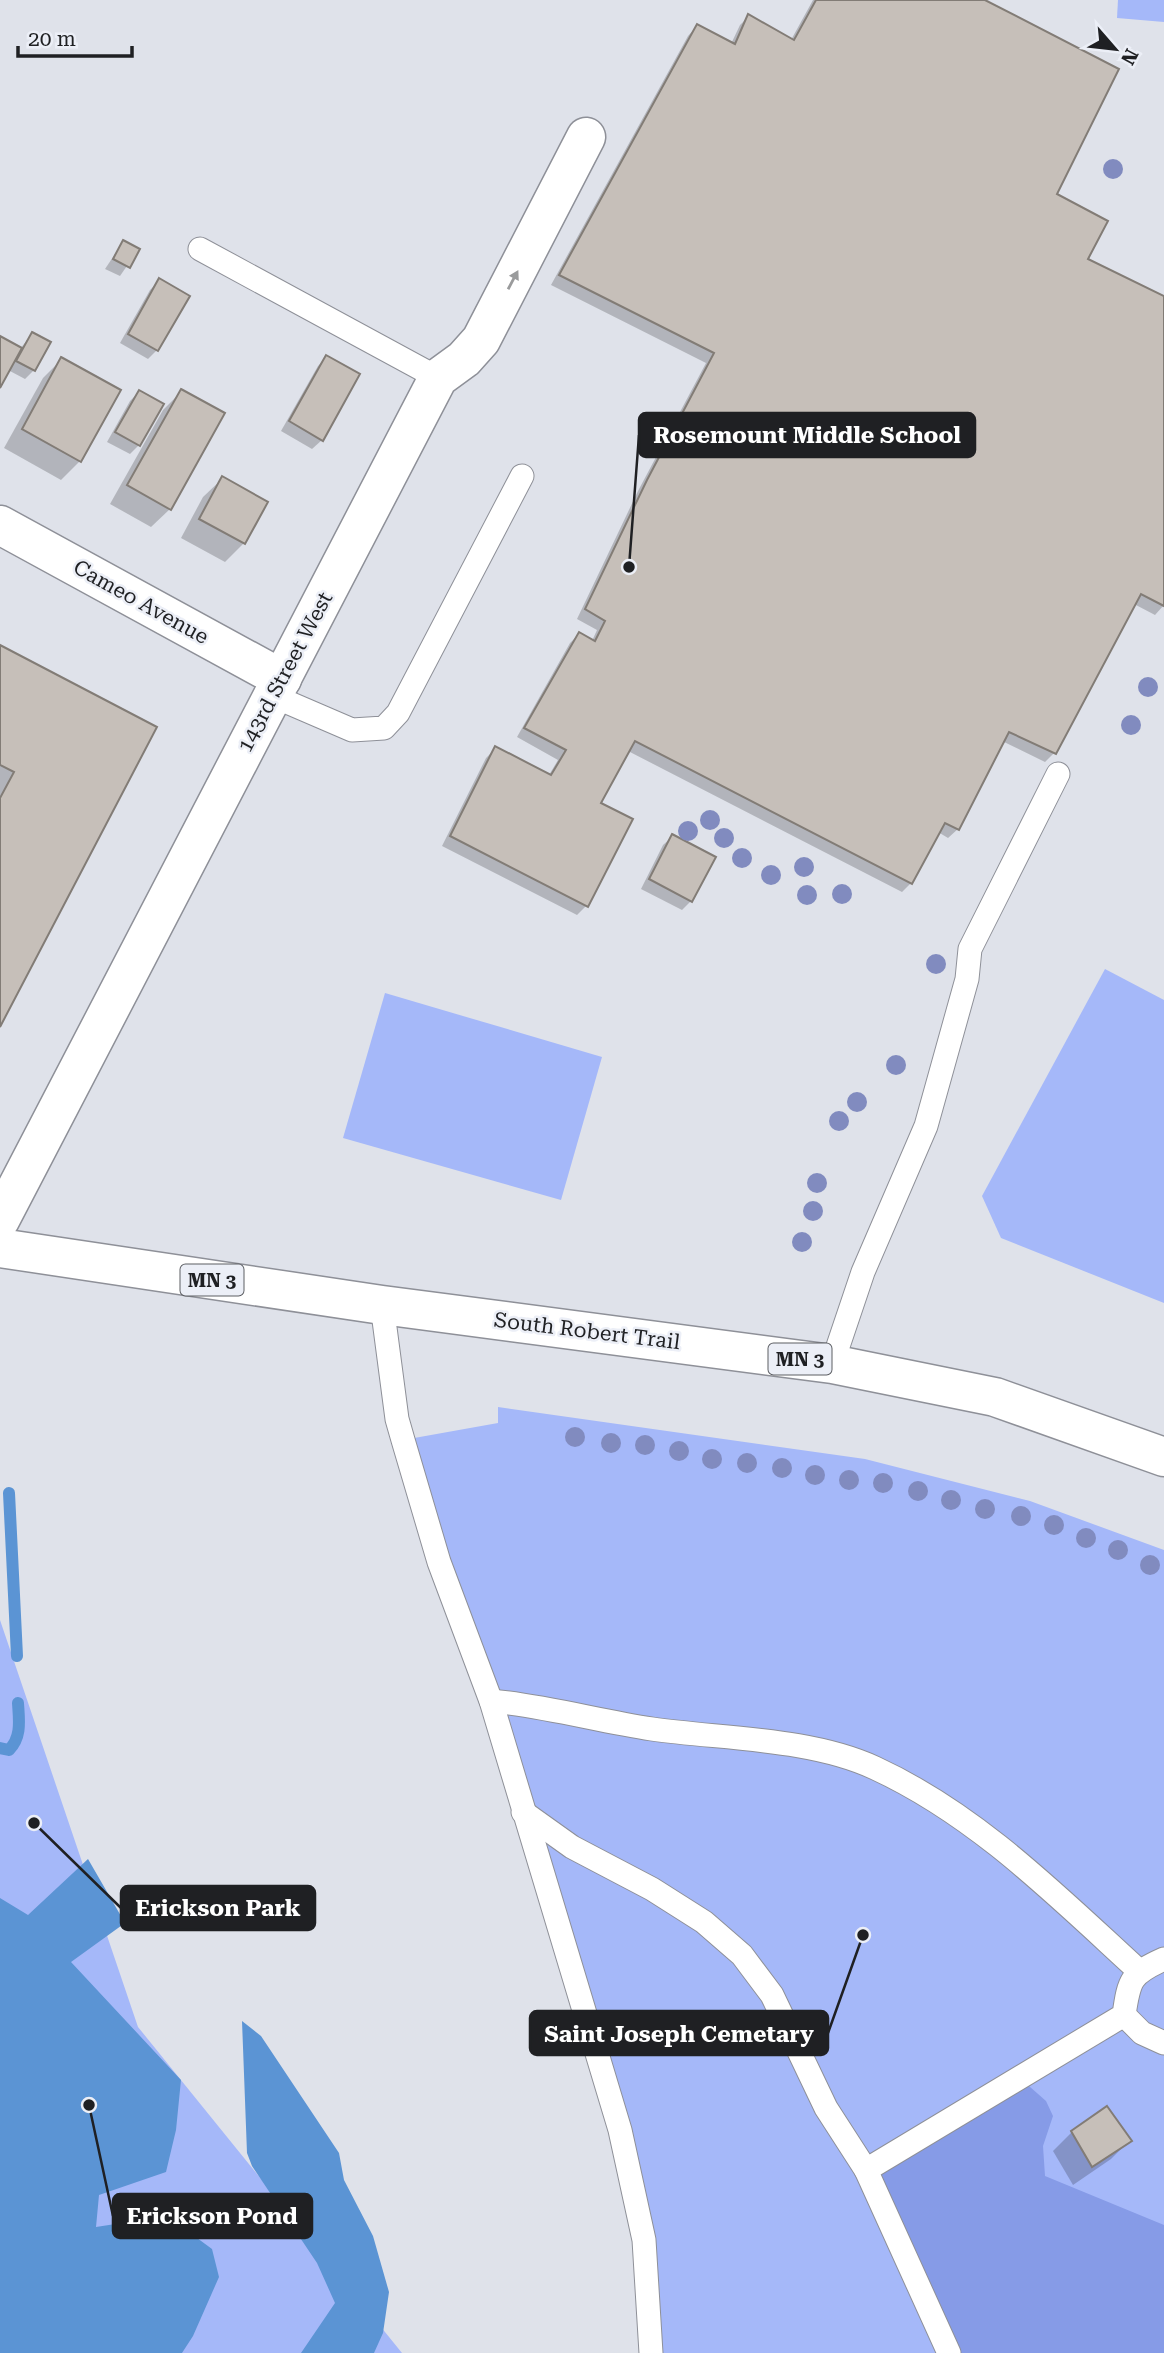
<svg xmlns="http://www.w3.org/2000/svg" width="1164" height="2353" viewBox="0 0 1164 2353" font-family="'Roboto Serif',serif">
<rect width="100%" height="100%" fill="#dfe2ea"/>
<g fill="#a5b8f9">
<path d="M1118,0H1164V22L1117,18Z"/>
<path d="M1105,969L1164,1000V1303L1001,1238L982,1196Z"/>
<path d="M385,993L602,1057L561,1200L343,1138Z"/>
<path d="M498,1407L865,1459L1030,1501L1164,1550V2353H651L644,2240L403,1440L498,1423Z"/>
<path d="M0,1620L138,2027L402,2353H0Z"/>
</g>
<path fill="#869be7" d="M1021,2079L1046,2101L1053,2116L1043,2146L1045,2176L1164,2225V2353H949L866,2170Z"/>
<g fill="#5b94d4">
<path d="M88,1859L125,1923L71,1962L181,2080L176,2130L166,2172L99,2195L96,2227L167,2216L212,2249L219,2277L193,2336L182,2353H0V1898L28,1915Z"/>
<path d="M242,2021L261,2036L339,2153L344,2180L373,2236L389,2292L383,2333L374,2353H301L335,2303L317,2263L252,2166L247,2153Z"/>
</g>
<g fill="#0003">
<path d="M813,0H981L1055,195L1085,259L1164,298V605L1155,615L1134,604L1054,753L1045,762L1002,741L958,829L948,838L938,832L911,883L902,892L628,751L598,803L586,906L577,915L442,846L486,758L495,749L549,775L558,760L517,737L570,643L579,634L592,641L597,630L577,619L638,491L706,363L551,285L688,36L697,26L731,44L740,25L749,16L791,40Z"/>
<path d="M123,242L138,250L120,276L105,269Z"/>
<path d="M160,280L157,350L148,359L120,343L150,290Z"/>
<path d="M32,334L34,370L25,379L8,370L0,385V338L20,349Z"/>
<path d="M327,357L322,440L312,449L281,431L318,366Z"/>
<path d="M62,359L80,461L61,480L4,448L43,378Z"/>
<path d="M182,391L170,509L151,527L110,504L163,410Z"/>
<path d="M139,392L162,405L139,445L130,454L107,442L130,401Z"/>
<path d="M222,479L244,543L225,562L181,538L203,497Z"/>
<path d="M0,647L154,728L0,1023Z"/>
<path d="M673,836L691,901L682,910L641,889L663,845Z"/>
<path d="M1072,2132L1130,2140L1111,2159L1073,2185L1053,2151Z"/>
</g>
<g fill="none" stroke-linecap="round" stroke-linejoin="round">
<g stroke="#5b94d4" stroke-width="12">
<path d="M9,1493L17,1656"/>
<path d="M0,1748L9,1750C22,1737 19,1720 18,1703"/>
</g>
</g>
<g fill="#c6bfb9" stroke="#827c76" stroke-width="2">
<path d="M816,0H985L1119,69L1057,194L1108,221L1088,259L1164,296V606L1141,594L1056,754L1009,732L959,830L945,823L912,884L635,741L601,803L633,819L588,907L450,836L495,746L551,775L566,750L524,728L579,632L595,641L605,621L585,609L647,480L714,353L559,275L697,24L735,44L748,14L794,40Z"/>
<path d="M123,240L140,249L130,268L113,259Z"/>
<path d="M159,278L190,296L158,351L128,334Z"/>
<path d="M32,332L51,342L35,371L16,361Z"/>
<path d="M0,336L22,348L0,388Z"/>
<path d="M326,355L360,374L323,441L289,421Z"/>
<path d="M61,357L121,390L81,462L22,429Z"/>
<path d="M181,389L225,413L171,510L127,485Z"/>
<path d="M139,390L164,404L140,446L115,432Z"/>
<path d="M222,476L268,502L245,544L199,519Z"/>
<path d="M0,645L157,727L0,1027V798L14,772L0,765Z"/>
<path d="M672,834L716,857L692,902L649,879Z"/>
<path d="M1107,2106L1132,2141L1092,2167L1071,2131Z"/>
</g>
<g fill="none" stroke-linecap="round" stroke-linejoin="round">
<g stroke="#8e9098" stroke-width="25">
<g id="lane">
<path d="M200,249L438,378"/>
<path d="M273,696L352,730L384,728L398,713L522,476"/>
<path d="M382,1305L397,1419L403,1440L439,1562L491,1701L620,2130L644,2240L651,2353"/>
<path d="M832,1364L863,1272L926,1126L967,979L970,949L1058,774"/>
<path d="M491,1701C546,1706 598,1721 652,1729C722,1739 811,1738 875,1768C977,1815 1057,1896 1138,1970"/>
<path d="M523,1812L572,1847L652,1889L704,1922L742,1955L772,1995L826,2108L866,2170"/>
<path d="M1124,2015L1142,2033L1164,2043"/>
<path d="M949,2353L866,2170L1124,2015C1129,1979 1131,1974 1164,1959"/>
</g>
</g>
<g stroke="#8e9098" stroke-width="41">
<g id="street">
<path d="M0,525L282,679"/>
<path d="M0,1220L438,378L464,359L481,340L586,137"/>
</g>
</g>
<g stroke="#8e9098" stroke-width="41">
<path id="primary" d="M0,1248L382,1305L832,1364L995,1397L1164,1457"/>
</g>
<use href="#lane" stroke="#fff" stroke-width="23"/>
<use href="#street" stroke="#fff" stroke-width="38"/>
<use href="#primary" stroke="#fff" stroke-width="38"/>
</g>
<g fill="#818bbf">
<circle cx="1113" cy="169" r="10"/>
<circle cx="1148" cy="687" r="10"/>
<circle cx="1131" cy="725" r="10"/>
<circle cx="710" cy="820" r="10"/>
<circle cx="688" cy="831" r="10"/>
<circle cx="724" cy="838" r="10"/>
<circle cx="742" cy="858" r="10"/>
<circle cx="804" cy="867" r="10"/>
<circle cx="771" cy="875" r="10"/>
<circle cx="842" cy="894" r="10"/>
<circle cx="807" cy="895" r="10"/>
<circle cx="936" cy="964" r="10"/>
<circle cx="896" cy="1065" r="10"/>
<circle cx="857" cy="1102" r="10"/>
<circle cx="839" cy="1121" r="10"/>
<circle cx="817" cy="1183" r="10"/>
<circle cx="813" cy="1211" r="10"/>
<circle cx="802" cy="1242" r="10"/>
<circle cx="575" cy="1437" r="10"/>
<circle cx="611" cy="1443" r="10"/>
<circle cx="645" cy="1445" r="10"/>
<circle cx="679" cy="1451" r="10"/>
<circle cx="712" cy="1459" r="10"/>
<circle cx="747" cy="1463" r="10"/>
<circle cx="782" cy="1468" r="10"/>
<circle cx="815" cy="1475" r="10"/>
<circle cx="849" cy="1480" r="10"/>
<circle cx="883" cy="1483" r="10"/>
<circle cx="918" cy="1491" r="10"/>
<circle cx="951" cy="1500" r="10"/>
<circle cx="985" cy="1509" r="10"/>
<circle cx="1021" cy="1516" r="10"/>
<circle cx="1054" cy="1525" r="10"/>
<circle cx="1086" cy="1538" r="10"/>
<circle cx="1118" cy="1550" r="10"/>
<circle cx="1150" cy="1565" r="10"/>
</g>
<defs><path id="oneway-solid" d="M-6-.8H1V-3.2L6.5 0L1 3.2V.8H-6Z" transform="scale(1.75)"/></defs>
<use fill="#9a9b9c" href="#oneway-solid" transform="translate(513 280) rotate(-62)"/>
<g text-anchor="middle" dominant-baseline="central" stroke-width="5" stroke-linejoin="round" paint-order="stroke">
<g fill="#eceff7" stroke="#5c5e63" stroke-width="2">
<rect x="180.5" y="1264.5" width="63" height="31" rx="5"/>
<rect x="768.5" y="1343.5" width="63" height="31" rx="5"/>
</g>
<g font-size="19" font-weight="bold" fill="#1f2023">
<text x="212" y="1280">MN 3</text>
<text x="800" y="1359">MN 3</text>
</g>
<g font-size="21" fill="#1f2023" stroke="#eceff7">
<text transform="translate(141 602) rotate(29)">Cameo Avenue</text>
<text transform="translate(285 672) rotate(-62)">143rd Street West</text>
<text transform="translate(587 1331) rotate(7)">South Robert Trail</text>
</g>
</g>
<path fill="none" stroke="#1f2023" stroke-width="2.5" d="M629 567L639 435M34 1823L121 1908M863 1935L828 2033M89 2105L113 2216"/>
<g fill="#1f2023" stroke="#eceff7" stroke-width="2.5">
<circle cx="629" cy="567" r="7"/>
<circle cx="34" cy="1823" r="7"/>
<circle cx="863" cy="1935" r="7"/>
<circle cx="89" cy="2105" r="7"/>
</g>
<g fill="#1f2023" stroke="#1f2023" stroke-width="2.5">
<rect x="639" y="413" width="336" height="44" rx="7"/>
<rect x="121" y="1886" width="194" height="44" rx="7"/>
<rect x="530" y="2011" width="298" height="44" rx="7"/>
<rect x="113" y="2194" width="199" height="44" rx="7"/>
</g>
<g font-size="23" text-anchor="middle" font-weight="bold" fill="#fff">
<text x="807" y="443">Rosemount Middle School</text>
<text x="218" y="1916">Erickson Park</text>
<text x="679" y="2042">Saint Joseph Cemetary</text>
<text x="212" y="2224">Erickson Pond</text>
</g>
<g transform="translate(1115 49) rotate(118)" stroke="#eceff7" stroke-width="5" paint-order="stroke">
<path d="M0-5L12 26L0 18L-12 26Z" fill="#1f2023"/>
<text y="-10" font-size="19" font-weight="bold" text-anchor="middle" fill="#1f2023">N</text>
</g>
<path d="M18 46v10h114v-10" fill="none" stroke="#1f2023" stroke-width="3.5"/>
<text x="28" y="46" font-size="21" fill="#1f2023" stroke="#eceff7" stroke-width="5" paint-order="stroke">20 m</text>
</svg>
